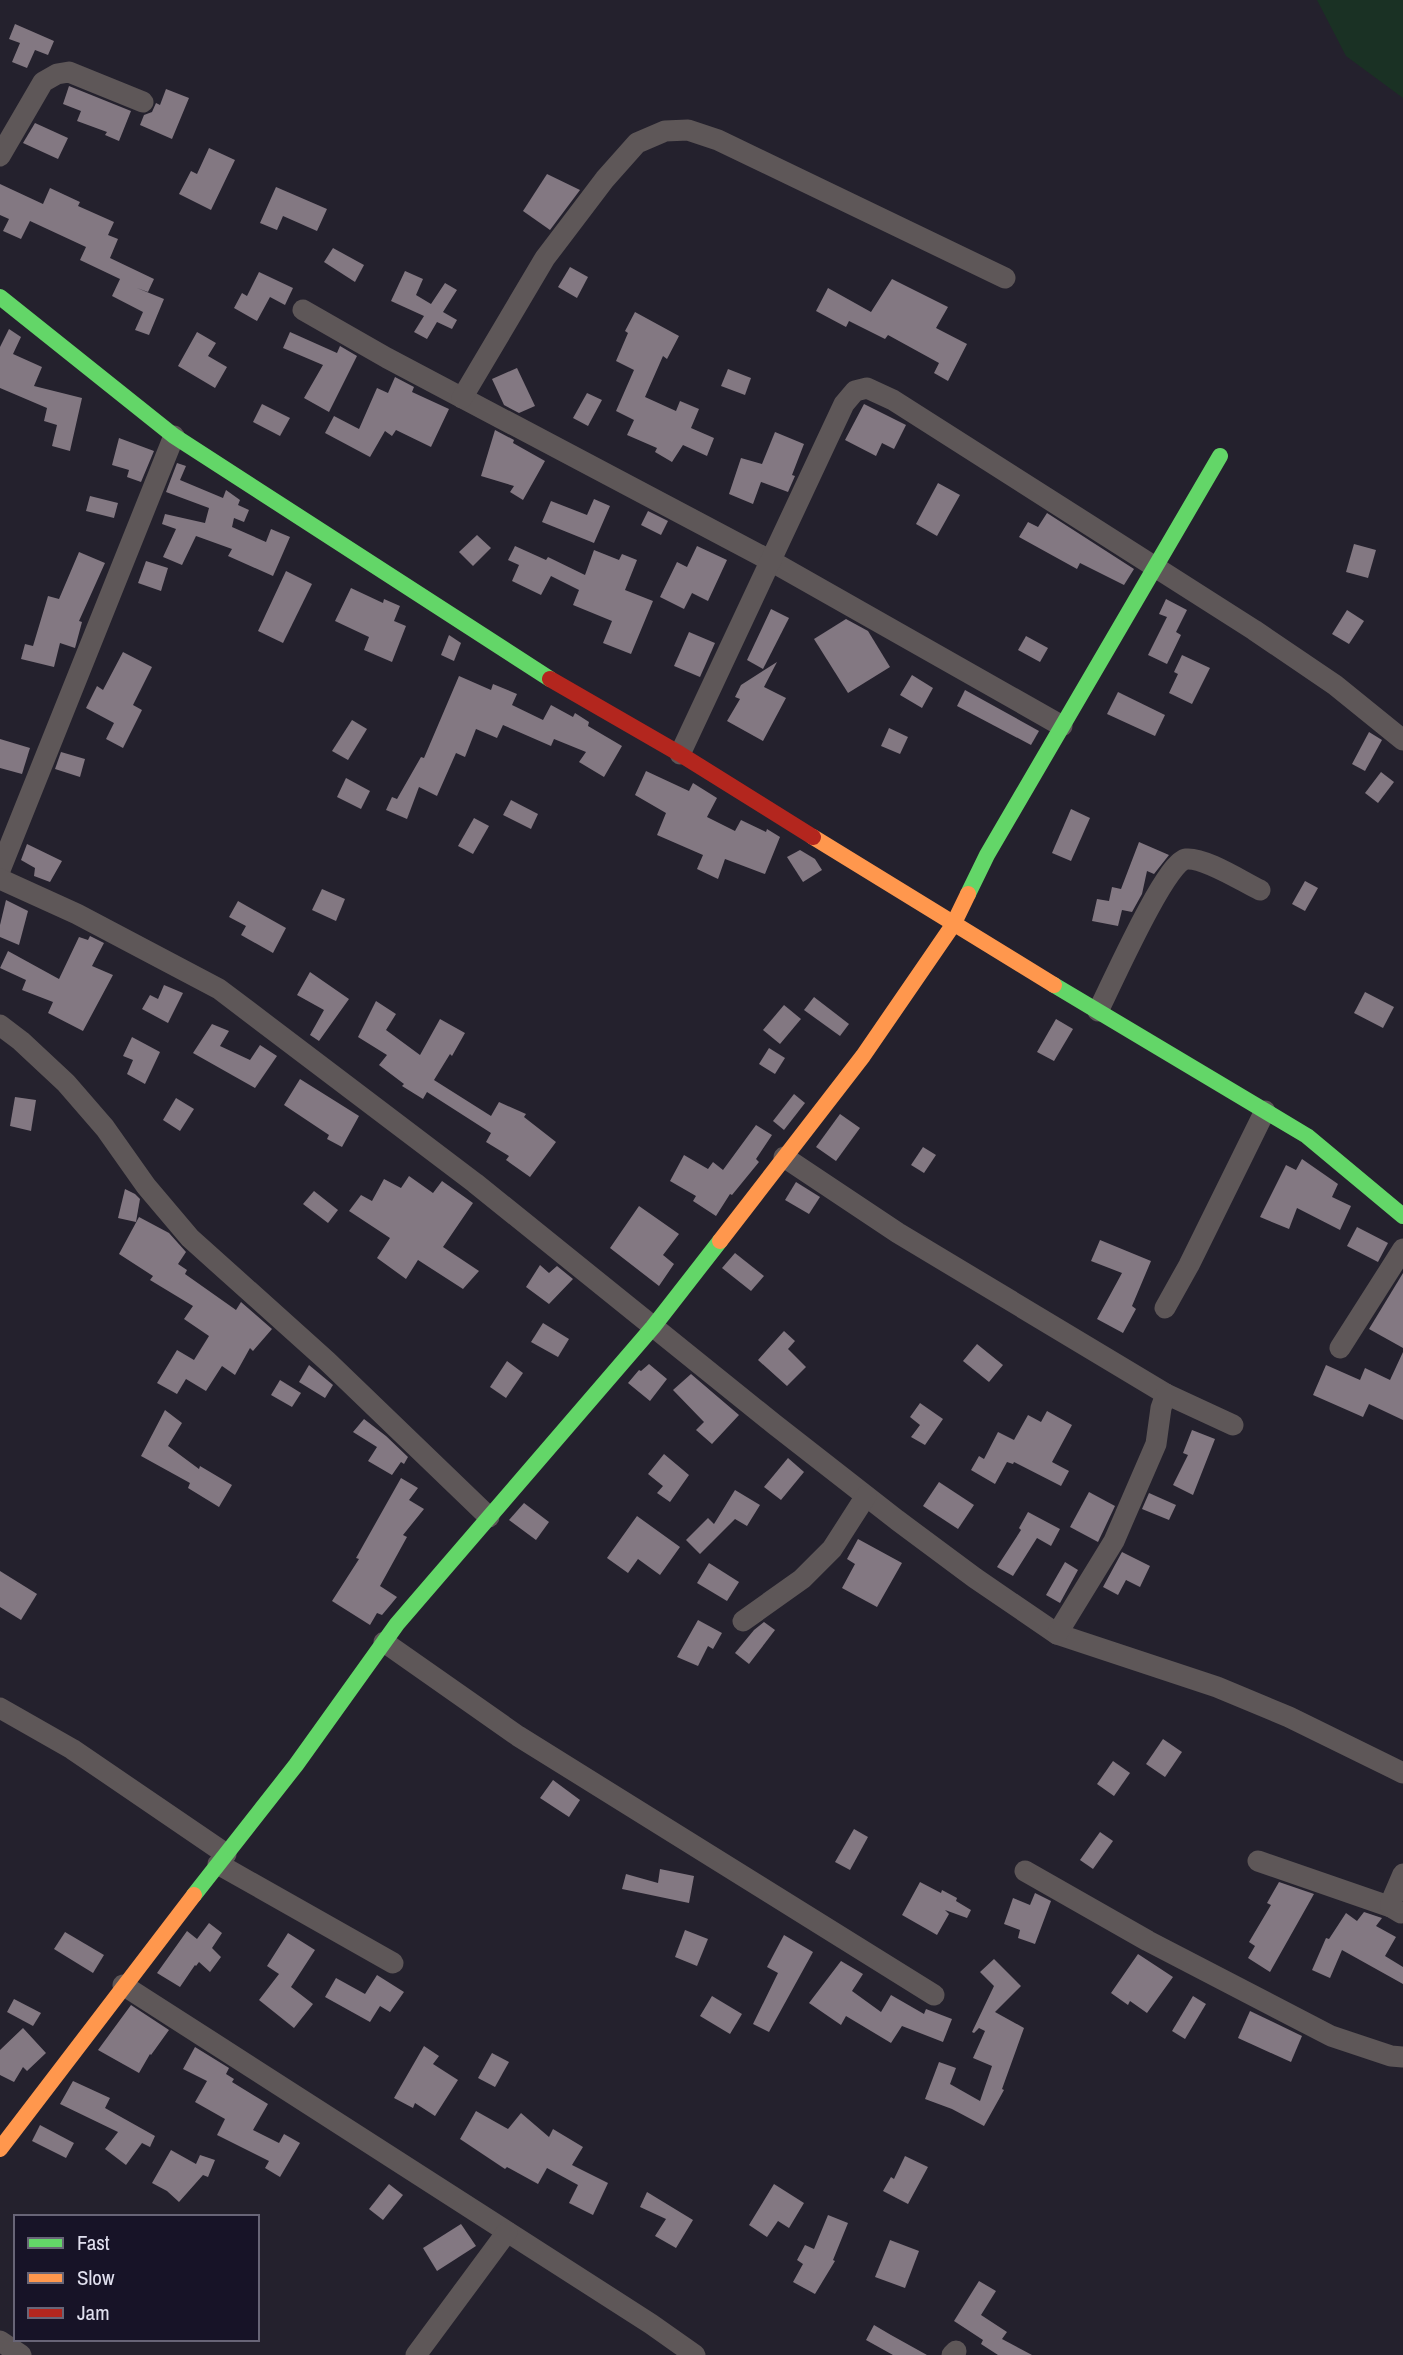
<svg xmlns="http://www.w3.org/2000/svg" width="1403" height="2355" viewBox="0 0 1403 2355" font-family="'Archivo Narrow',sans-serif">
<rect width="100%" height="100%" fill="#24212d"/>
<path fill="#1a3124" d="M1317,0H1403V98L1346,56Z"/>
<g fill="#837882">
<path d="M15,24L54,41L48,55L35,50L27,68L12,62L20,43L9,39Z"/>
<path d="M69,86L131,111L119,141L105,135L107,132L77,121L81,111L63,104Z"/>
<path d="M166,89L189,98L172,139L140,125L144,115L152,112L156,103L160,105Z"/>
<path d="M35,123L68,138L58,159L23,143Z"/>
<path d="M209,148L235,160L211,210L179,194L191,171L197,174Z"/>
<path d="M547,174L580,190L550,230L523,211Z"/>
<path d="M0,184L43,204L50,188L80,202L78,206L114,222L108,235L118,239L110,258L154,279L148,292L137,288L164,299L149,335L135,330L143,312L112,296L120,279L80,260L86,247L30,221L21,239L3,231L9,219L0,215Z"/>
<path d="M276,187L327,209L317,231L283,216L277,230L260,223Z"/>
<path d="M333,248L364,265L355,282L324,262Z"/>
<path d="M570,267L588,277L577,298L558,287Z"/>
<path d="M405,271L423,279L416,295L431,304L445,283L457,290L443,312L457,320L452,329L437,322L427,339L414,332L424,316L391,301Z"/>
<path d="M259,272L293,288L285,305L270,297L257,321L234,308L242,293L247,296Z"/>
<path d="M892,279L948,307L936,328L967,344L948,381L934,373L939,363L888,335L885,339L849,321L846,327L816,311L828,288L871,312Z"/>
<path d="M635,312L679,336L667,359L663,356L645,397L676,411L680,401L699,409L691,428L714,438L707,456L683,445L672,462L655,452L657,448L627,435L634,420L616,411L634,370L616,361L628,333L625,331Z"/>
<path d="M9,329L21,337L13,354L42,367L34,386L82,398L70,451L52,446L57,425L44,421L47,408L0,388V347Z"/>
<path d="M197,332L216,343L208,356L227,367L215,388L178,366Z"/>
<path d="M290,332L337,353L340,346L357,356L329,412L304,398L323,365L283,348Z"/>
<path d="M517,368L535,406L519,413L504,405L492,379Z"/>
<path d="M728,369L751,378L745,395L721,386Z"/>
<path d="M395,377L414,387L412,392L449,409L431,447L396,430L392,436L385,431L370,457L325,433L334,416L359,429L377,388L388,393Z"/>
<path d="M587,393L602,400L588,426L573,418Z"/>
<path d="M262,404L290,418L280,436L253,422Z"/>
<path d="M864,404L906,425L894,449L882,443L876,456L845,440Z"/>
<path d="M495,430L514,440L513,443L545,461L523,500L510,492L514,486L481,476Z"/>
<path d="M775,432L804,444L792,475L795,476L788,492L761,482L753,504L729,494L741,458L762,464Z"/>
<path d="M119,438L154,451L141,482L127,477L129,470L112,465Z"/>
<path d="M177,463L186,466L180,480L223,498L226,490L240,500L238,505L249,510L244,522L234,518L232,527L266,542L271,529L290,537L273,576L228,556L232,549L196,536L182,565L163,557L176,529L162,524L165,514L205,523L209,508L166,492Z"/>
<path d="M938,483L960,495L937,536L916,524Z"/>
<path d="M90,496L118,503L114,518L86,511Z"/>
<path d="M594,499L610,506L594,543L542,522L551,501L587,515Z"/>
<path d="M648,511L668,521L661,535L641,525Z"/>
<path d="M1047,513L1134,569L1124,585L1080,563L1077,569L1019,537L1028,522L1038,527Z"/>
<path d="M477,535L491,548L473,566L459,552Z"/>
<path d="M1354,544L1376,550L1368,578L1346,572Z"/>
<path d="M515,546L546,560L548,557L585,575L594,550L619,560L622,554L637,560L625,590L653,601L631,654L603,643L612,621L573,605L579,590L551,576L541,595L512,581L519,565L508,560Z"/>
<path d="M697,546L727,560L708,601L692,593L684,609L660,597L677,562L687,567Z"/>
<path d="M79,552L105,563L79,621L82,622L75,648L60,643L54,667L21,659L25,644L33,646L48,596L59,599Z"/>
<path d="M146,561L168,568L161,591L138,583Z"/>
<path d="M286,571L312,584L283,643L258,631Z"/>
<path d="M351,588L383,603L384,599L400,606L394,621L406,626L392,662L364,650L369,637L335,621Z"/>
<path d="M1166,599L1187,610L1176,632L1181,635L1167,664L1148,655L1167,617L1159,614Z"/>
<path d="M771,609L789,618L763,669L747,660Z"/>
<path d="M1347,610L1364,621L1349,644L1332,634Z"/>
<path d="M846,619L868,631L890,667L848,693L814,639Z"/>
<path d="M689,632L715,643L700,677L674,666Z"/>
<path d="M449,635L461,643L454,661L441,655Z"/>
<path d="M1026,636L1048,648L1040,662L1018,650Z"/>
<path d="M123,652L152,667L133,705L142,710L123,748L106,739L114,723L86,708L97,686L103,690Z"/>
<path d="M1182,655L1210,668L1192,704L1169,693L1178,674L1174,672Z"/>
<path d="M777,662L764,687L786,698L763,741L727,721L740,699L735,697L741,685Z"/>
<path d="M912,675L933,688L922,708L900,695Z"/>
<path d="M459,676L491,690L493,684L517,694L512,705L543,720L551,705L573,717L575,713L589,722L588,726L622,746L604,777L579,762L586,752L554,739L551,746L503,725L497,738L476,729L465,757L456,753L437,796L419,787L407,819L386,810L392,797L397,799L421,757L424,758Z"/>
<path d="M965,690L1039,731L1031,745L957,706Z"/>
<path d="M1118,692L1165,715L1155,736L1107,714Z"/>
<path d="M352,720L367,729L348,760L332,751Z"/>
<path d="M889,728L908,737L900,754L881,746Z"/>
<path d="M1369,732L1382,740L1365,771L1352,764Z"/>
<path d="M0,739L30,748L22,774L0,768Z"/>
<path d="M61,752L85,759L80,777L55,769Z"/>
<path d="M646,771L689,791L693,783L717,798L707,817L735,831L741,820L766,832L767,829L780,837L765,874L725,859L718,879L697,869L703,855L657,835L666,813L635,795Z"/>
<path d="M1381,772L1394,782L1378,803L1365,793Z"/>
<path d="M346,778L370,791L361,809L337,797Z"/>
<path d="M511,800L538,814L531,829L503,815Z"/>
<path d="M1071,809L1090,818L1071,861L1052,853Z"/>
<path d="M474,818L489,826L473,854L458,846Z"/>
<path d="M1139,842L1169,855L1154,874L1147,871L1142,894L1132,912L1122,910L1118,926L1092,921L1097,899L1109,901L1112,887L1121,889Z"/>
<path d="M27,844L62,861L50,882L34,876L35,868L21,860Z"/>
<path d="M800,850L815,859L822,870L803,882L787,857Z"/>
<path d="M1305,881L1318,888L1305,911L1292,904Z"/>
<path d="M322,889L345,899L336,921L312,910Z"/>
<path d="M6,900L28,911L19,945L0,937V925Z"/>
<path d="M238,901L286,928L273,953L241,935L246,926L229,917Z"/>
<path d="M90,936L104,943L92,966L113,975L83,1031L48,1013L53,1002L22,990L26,980L0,968L8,951L59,979L79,937L88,940Z"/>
<path d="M310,972L349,999L319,1041L310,1035L324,1010L297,995Z"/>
<path d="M164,985L183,993L168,1023L142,1009L150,995L158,999Z"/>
<path d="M1365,992L1394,1007L1383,1028L1354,1013Z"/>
<path d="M814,997L849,1024L840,1036L804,1010Z"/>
<path d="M376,1001L396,1014L386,1030L420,1055L440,1019L465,1033L452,1056L450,1054L434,1080L491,1116L499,1102L526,1114L524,1117L556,1142L530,1177L506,1160L509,1156L486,1142L491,1133L427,1092L423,1099L402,1086L404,1084L379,1065L387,1055L358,1037Z"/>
<path d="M784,1005L801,1019L780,1044L763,1030Z"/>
<path d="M1056,1019L1073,1029L1054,1061L1037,1052Z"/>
<path d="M212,1024L229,1031L220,1046L250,1060L260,1045L277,1056L255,1088L193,1053Z"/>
<path d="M132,1037L160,1052L145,1084L127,1074L133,1060L123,1056Z"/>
<path d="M769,1048L785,1058L775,1074L759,1064Z"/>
<path d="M300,1079L359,1116L342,1147L327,1139L329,1135L284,1105Z"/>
<path d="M794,1094L805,1103L784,1130L773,1121Z"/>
<path d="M15,1097L36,1100L31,1131L10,1126Z"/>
<path d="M176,1098L194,1109L180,1131L163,1120Z"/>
<path d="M840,1114L860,1128L836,1161L816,1147Z"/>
<path d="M756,1125L772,1135L756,1159L759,1162L732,1195L730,1194L716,1216L693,1201L696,1196L670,1181L684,1155L708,1169L713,1162L723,1170Z"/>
<path d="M923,1147L936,1155L924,1173L911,1165Z"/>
<path d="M1302,1159L1338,1184L1332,1197L1351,1206L1340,1230L1297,1208L1289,1229L1260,1217L1286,1165L1296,1170Z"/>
<path d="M409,1176L433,1193L442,1181L473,1203L443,1247L479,1271L463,1289L418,1260L406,1279L377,1258L390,1238L349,1211L361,1195L372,1201L384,1179L401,1188Z"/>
<path d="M796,1182L820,1197L809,1214L785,1200Z"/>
<path d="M125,1189L135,1194L140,1199L136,1222L118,1218Z"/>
<path d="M314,1191L338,1210L328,1223L303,1204Z"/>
<path d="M639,1206L679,1234L663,1255L674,1264L659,1286L610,1248Z"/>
<path d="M139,1217L169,1233L186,1252L178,1264L187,1270L185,1274L236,1310L241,1302L272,1329L253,1351L250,1348L235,1375L222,1366L206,1391L186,1379L177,1394L157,1383L177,1350L194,1360L209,1336L184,1319L193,1306L150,1280L153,1276L119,1254Z"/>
<path d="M1357,1227L1388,1243L1378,1262L1347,1246Z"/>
<path d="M1100,1240L1151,1261L1132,1306L1136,1309L1123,1333L1097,1319L1122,1273L1091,1261Z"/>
<path d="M735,1253L764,1276L751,1291L722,1268Z"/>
<path d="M540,1265L549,1273L557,1266L573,1279L549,1304L526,1287Z"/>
<path d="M1403,1273V1348L1369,1329Z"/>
<path d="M543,1323L569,1339L558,1357L531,1342Z"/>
<path d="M784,1331L795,1341L788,1349L806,1367L787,1386L758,1360Z"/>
<path d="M977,1344L1003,1365L989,1382L963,1361Z"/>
<path d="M1403,1352V1420L1369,1404L1363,1417L1313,1395L1326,1365L1360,1380L1365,1368L1390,1380Z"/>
<path d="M507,1361L523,1373L506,1398L490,1387Z"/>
<path d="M649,1364L667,1379L650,1401L628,1383L639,1370L641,1371Z"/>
<path d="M309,1365L333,1385L325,1398L299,1382Z"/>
<path d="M691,1374L739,1415L712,1444L696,1430L704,1422L673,1390Z"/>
<path d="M280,1380L301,1393L292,1407L271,1395Z"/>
<path d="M920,1403L943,1419L925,1445L911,1437L920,1425L910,1417Z"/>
<path d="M165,1410L182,1423L168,1446L199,1469L200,1466L232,1485L219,1507L188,1488L190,1483L141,1456Z"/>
<path d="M1047,1411L1072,1425L1052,1462L1069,1471L1061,1486L1014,1462L1013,1464L1007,1462L995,1484L971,1470L979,1456L984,1459L998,1432L1014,1440L1028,1415L1041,1422Z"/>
<path d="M364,1419L386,1436L408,1457L404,1464L401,1462L392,1475L368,1461L377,1447L353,1432Z"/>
<path d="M1192,1430L1215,1439L1193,1495L1173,1485L1188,1455L1183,1453Z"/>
<path d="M664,1454L689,1475L670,1502L657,1493L663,1486L648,1474Z"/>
<path d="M788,1458L804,1472L781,1500L764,1487Z"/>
<path d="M401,1478L418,1488L409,1500L424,1509L403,1535L407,1537L380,1586L397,1597L382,1615L377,1613L370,1625L332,1601L359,1559L356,1558Z"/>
<path d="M939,1482L974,1505L958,1529L923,1506Z"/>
<path d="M735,1490L760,1505L747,1526L735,1519L700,1554L686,1540L708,1518L714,1524Z"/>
<path d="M1089,1492L1115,1506L1098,1542L1070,1527Z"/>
<path d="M1149,1493L1176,1505L1169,1520L1142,1509Z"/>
<path d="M524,1503L549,1522L536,1540L509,1520Z"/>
<path d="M1028,1512L1060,1529L1051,1546L1037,1538L1013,1576L997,1567L1021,1530L1019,1528Z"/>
<path d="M637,1516L680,1547L660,1575L638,1559L628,1573L607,1558Z"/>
<path d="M858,1539L902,1563L877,1607L842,1588L855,1564L847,1559Z"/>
<path d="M1122,1552L1150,1566L1140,1587L1126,1580L1118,1595L1103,1587Z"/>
<path d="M1065,1562L1078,1570L1060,1603L1046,1595Z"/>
<path d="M709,1563L739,1582L727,1601L697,1583Z"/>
<path d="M0,1571L37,1594L21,1620L0,1607Z"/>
<path d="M698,1620L722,1633L713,1649L708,1646L698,1666L677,1657Z"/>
<path d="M764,1622L775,1630L749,1664L735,1653L754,1630Z"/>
<path d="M1163,1739L1182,1752L1165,1777L1146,1764Z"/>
<path d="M1113,1761L1130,1773L1114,1796L1097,1784Z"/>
<path d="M553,1780L580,1800L569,1817L540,1798Z"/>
<path d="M854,1829L868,1837L850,1870L835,1862Z"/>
<path d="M1100,1832L1113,1841L1093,1869L1080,1860Z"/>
<path d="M660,1869L694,1876L689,1903L622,1889L626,1874L658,1883Z"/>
<path d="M920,1882L941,1893L942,1890L957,1898L956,1901L971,1910L967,1918L945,1910L949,1914L937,1935L902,1915Z"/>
<path d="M1279,1882L1314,1894L1270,1972L1248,1958L1255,1946L1249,1942L1271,1905L1267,1903Z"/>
<path d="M1035,1893L1051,1901L1035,1944L1018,1938L1020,1930L1004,1924L1013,1898L1030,1905Z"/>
<path d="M1364,1912L1382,1918L1376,1926L1396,1937L1385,1956L1403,1967V1984L1342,1950L1330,1978L1312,1970L1326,1938L1329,1939L1346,1913L1357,1921Z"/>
<path d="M209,1923L222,1933L212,1948L221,1957L210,1972L199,1962L196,1966L195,1965L180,1987L157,1973L187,1931L197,1939Z"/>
<path d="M685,1930L708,1939L697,1966L675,1957Z"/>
<path d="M65,1932L104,1955L93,1973L54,1949Z"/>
<path d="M288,1933L315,1950L291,1987L313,2004L294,2028L259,2000L279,1974L267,1966Z"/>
<path d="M784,1935L813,1952L769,2032L753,2024L778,1973L767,1967Z"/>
<path d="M1138,1954L1173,1977L1147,2013L1130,2001L1128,2005L1111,1993Z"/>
<path d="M994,1959L1021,1986L995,2012L1024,2028L1002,2089L1004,2090L984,2126L952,2109L925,2099L939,2062L956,2068L950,2084L980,2101L992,2066L973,2058L985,2031L979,2028L974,2033L972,2032L994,1986L980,1972Z"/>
<path d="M841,1961L863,1974L852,1991L881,2012L891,1995L924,2014L926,2009L952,2019L943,2042L902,2026L891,2043L846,2016L841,2025L809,2003Z"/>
<path d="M377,1975L404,1992L390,2012L380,2006L370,2022L325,1997L336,1978L365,1994Z"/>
<path d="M712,1996L742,2014L730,2034L700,2016Z"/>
<path d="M1193,1996L1206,2004L1185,2039L1172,2031Z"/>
<path d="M14,1999L41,2013L33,2026L7,2012Z"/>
<path d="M131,2005L169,2030L151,2055L150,2054L139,2073L98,2050Z"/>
<path d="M1250,2011L1302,2036L1291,2062L1238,2038Z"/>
<path d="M23,2028L46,2053L27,2071L23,2067L14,2082L0,2075V2050Z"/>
<path d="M424,2046L439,2056L433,2064L458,2080L435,2116L415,2103L413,2108L394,2098Z"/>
<path d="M195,2047L229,2068L226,2074L234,2079L232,2082L268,2104L253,2130L279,2143L284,2134L300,2143L280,2177L265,2168L269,2161L217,2135L225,2119L195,2102L207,2081L183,2069Z"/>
<path d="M492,2053L509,2062L495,2087L478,2078Z"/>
<path d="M73,2081L110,2098L105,2108L155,2136L150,2147L142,2143L126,2165L105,2149L118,2132L60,2104Z"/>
<path d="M476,2111L508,2129L521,2113L549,2137L553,2129L583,2147L572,2165L608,2183L593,2215L569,2203L578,2185L547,2168L538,2184L507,2167L505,2169L460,2139Z"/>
<path d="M40,2125L74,2143L66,2158L32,2141Z"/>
<path d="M171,2150L196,2164L200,2155L215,2160L208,2177L203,2175L179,2202L167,2191L152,2183Z"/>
<path d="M905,2156L928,2167L908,2204L883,2191L891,2177L894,2179Z"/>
<path d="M389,2184L403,2195L383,2220L369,2209Z"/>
<path d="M774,2184L804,2203L789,2228L778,2221L767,2237L749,2225Z"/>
<path d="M647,2192L693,2220L676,2248L655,2236L666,2219L640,2207Z"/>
<path d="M828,2215L848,2223L833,2260L835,2261L815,2294L793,2282L803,2264L797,2260L805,2245L814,2249Z"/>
<path d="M461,2224L476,2246L437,2271L423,2248Z"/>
<path d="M890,2240L919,2251L905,2288L875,2277Z"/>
<path d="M979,2281L996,2291L981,2315L1007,2332L1002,2339L1032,2355H998L981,2344L983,2340L954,2321Z"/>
<path d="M874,2325L891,2335L927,2355H893L866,2340Z"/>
</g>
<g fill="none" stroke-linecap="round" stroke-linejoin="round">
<g stroke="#5e5758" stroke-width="21">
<path d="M0,156L43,82L57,74L69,72L143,102"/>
<path d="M303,310L387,358L771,561L1062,726"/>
<path d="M462,398L545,258L605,179L637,143L665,131L688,130L718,140L1005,278"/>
<path d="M680,754L844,404L855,391L867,388L893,400L1254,630L1335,685L1403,740"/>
<path d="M0,870L174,436"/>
<path d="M0,879L77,914L219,989L475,1183L774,1424L897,1520L975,1578L1057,1634L1217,1687L1289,1717L1403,1773"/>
<path d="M1098,1011C1110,988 1166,861 1186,859C1205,857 1243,882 1260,890"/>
<path d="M0,1025L21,1041L66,1083L105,1128L146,1186L190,1238L327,1361L489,1517"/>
<path d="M784,1157L898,1233L1166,1394"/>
<path d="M1165,1308L1189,1265L1265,1111"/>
<path d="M1340,1348L1403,1249"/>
<path d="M743,1621L802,1579L832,1549L866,1496"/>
<path d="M1057,1634L1114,1541L1156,1444L1161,1408L1166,1394L1233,1425"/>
<path d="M384,1642L518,1736L934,1995"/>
<path d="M0,1708L72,1749L226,1854"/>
<path d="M1258,1861L1391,1907"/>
<path d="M218,1864L393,1963"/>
<path d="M1025,1871L1148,1941L1331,2036L1391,2056L1403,2057"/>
<path d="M1401,1913L1391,1907V1902L1403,1874"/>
<path d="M123,1985L651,2324L695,2355"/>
<path d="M0,2341L21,2355"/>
<path d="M416,2355L507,2232"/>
<path d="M952,2355L956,2351"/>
</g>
<g stroke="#63d668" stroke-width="16">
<path d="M0,297L174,436L550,679"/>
<path d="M968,894L987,855L1220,456"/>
<path d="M1054,985L1307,1136L1403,1216"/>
<path d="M194,1895L296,1765L397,1624L653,1327L720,1241"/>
</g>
<g stroke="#ff974d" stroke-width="16">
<path d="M813,837L1054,985"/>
<path d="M720,1241L863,1056L953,925L968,894"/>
<path d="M0,2149L194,1895"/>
</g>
<path stroke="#b3261e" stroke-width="16" d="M550,679L680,754L813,837"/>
</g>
<rect x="14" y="2215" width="245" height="126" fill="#171327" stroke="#686577" stroke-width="2"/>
<rect x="28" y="2238" width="35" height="10" fill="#63d668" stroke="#686577" stroke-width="2"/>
<text x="77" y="2250" font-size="21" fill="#e1e0ef">Fast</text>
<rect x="28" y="2273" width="35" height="10" fill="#ff974d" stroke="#686577" stroke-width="2"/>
<text x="77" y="2285" font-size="21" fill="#e1e0ef">Slow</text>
<rect x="28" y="2308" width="35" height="10" fill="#b3261e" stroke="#686577" stroke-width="2"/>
<text x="77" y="2320" font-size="21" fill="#e1e0ef">Jam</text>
</svg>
